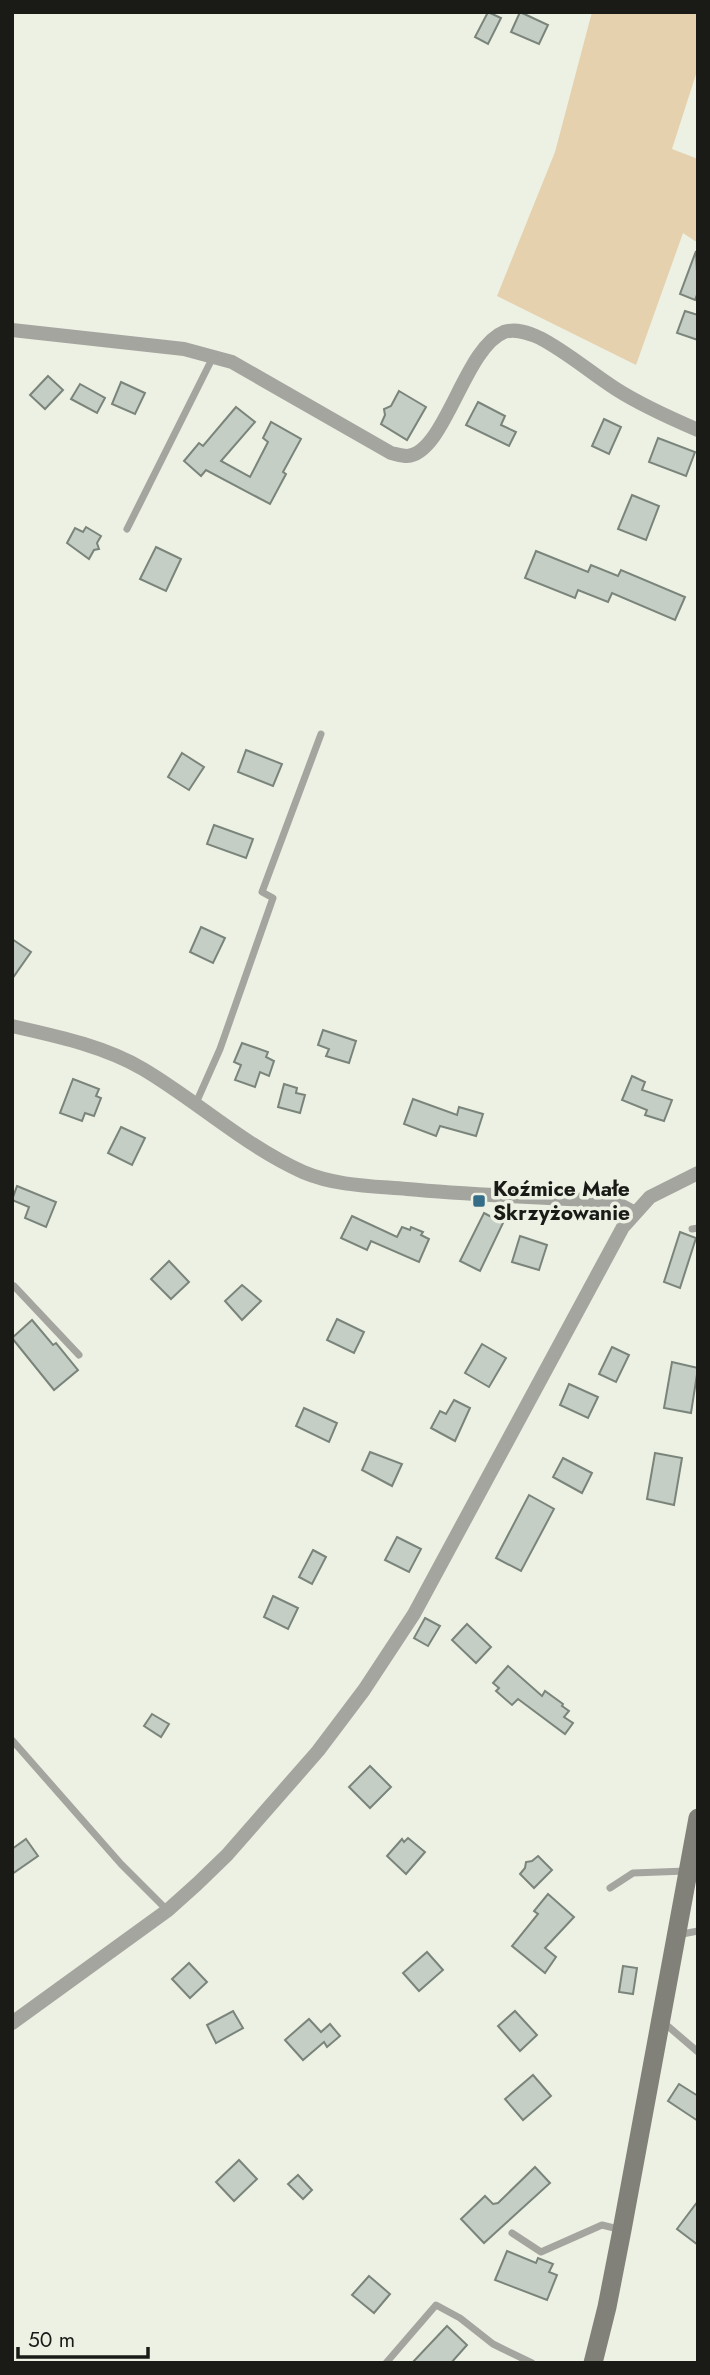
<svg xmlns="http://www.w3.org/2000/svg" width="710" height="2375" viewBox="0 0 710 2375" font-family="Jost,sans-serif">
<rect width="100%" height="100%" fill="#ecf1e4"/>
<path fill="#e6d1ae" d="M592,12H698V68L672,149L698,159V243L683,233L636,365L497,296L555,152Z"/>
<g fill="#c4cec4" stroke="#7b847b" stroke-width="2">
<path d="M488,12L501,18L488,44L475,37Z"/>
<path d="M520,12L548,25L539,44L511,32Z"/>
<path d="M696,251L698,292L695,300L680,294Z"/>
<path d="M685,311L698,315V340L677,333Z"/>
<path d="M48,376L63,390L45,409L30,395Z"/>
<path d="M121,382L145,393L135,414L112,404Z"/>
<path d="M80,384L105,398L97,413L71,399Z"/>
<path d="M399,391L426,407L407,440L381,424L385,415L384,409L391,406Z"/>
<path d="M478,402L505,416L501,425L516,432L509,446L466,425Z"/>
<path d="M236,407L255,422L221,461L250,477L268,442L263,438L271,422L301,439L283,472L286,474L270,504L206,470L201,476L184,461L199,443L203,446Z"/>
<path d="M604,419L621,427L609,454L592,446Z"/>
<path d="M658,438L695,452L686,476L649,462Z"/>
<path d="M632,495L659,506L646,540L618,529Z"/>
<path d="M86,527L101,536L97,543L99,549L94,550L89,559L67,543L75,528L83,532Z"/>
<path d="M156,547L181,559L166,591L140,579Z"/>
<path d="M536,551L588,572L591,565L618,576L621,570L685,597L675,620L612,593L608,602L578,590L575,598L525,578Z"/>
<path d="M246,750L282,764L273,786L238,772Z"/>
<path d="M182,753L204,767L189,790L168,777Z"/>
<path d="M214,825L253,839L246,858L207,844Z"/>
<path d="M201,927L225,938L213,963L190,952Z"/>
<path d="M12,939L31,952L12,979Z"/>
<path d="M323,1030L356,1041L349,1063L326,1056L329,1049L318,1045Z"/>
<path d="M242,1043L268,1052L266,1057L274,1061L269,1076L260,1072L255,1087L235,1080L241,1065L234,1062Z"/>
<path d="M632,1076L645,1082L642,1090L672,1100L664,1121L645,1115L647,1110L622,1100Z"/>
<path d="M73,1079L99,1089L96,1096L101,1098L94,1116L85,1113L82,1121L60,1113Z"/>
<path d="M284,1084L297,1088L296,1093L305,1095L300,1113L278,1107Z"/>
<path d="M413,1099L457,1115L459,1107L483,1114L476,1136L440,1126L436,1136L404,1124Z"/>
<path d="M121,1127L145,1138L132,1165L108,1153Z"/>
<path d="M17,1186L56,1202L46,1227L25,1218L29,1207L12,1200Z"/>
<path d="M484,1213L503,1223L480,1271L460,1261Z"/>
<path d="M352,1216L397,1237L402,1227L410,1230L411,1227L423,1232L421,1235L429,1239L419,1262L371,1241L367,1250L341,1238Z"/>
<path d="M680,1232L696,1238L680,1288L664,1282Z"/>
<path d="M520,1236L547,1245L539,1270L512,1262Z"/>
<path d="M169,1261L189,1282L171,1299L151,1279Z"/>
<path d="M242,1285L261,1301L242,1320L225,1301Z"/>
<path d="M337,1319L364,1332L354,1353L327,1340Z"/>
<path d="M32,1320L53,1345L56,1343L78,1370L54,1390L12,1338Z"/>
<path d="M482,1344L506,1358L489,1387L465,1373Z"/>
<path d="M612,1347L629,1355L616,1382L599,1374Z"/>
<path d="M672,1362L698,1368L691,1413L664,1408Z"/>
<path d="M569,1384L598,1397L588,1418L560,1405Z"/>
<path d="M454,1400L470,1408L455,1441L431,1428L440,1411L446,1414Z"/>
<path d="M304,1408L337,1423L329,1442L296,1426Z"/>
<path d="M370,1452L402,1464L392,1486L362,1470Z"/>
<path d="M655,1453L682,1458L674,1505L647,1499Z"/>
<path d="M563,1458L592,1473L582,1493L553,1477Z"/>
<path d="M529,1495L554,1509L521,1571L496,1558Z"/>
<path d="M397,1537L421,1549L409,1572L385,1560Z"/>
<path d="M313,1550L326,1557L312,1584L299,1577Z"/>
<path d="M273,1596L298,1608L288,1629L264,1617Z"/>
<path d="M425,1618L440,1626L428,1646L414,1638Z"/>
<path d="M467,1624L491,1647L476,1663L452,1640Z"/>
<path d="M508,1666L542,1696L545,1691L563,1704L562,1706L569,1711L564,1717L573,1723L565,1734L518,1699L512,1705L496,1691L499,1688L493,1683Z"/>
<path d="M152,1714L169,1724L161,1737L144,1726Z"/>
<path d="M370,1766L391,1787L370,1808L349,1787Z"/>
<path d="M408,1838L425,1852L406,1874L387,1856L402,1839L404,1842Z"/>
<path d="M26,1839L38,1856L12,1874V1849Z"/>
<path d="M538,1856L552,1870L534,1888L520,1874L525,1868L526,1862L532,1861Z"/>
<path d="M548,1894L574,1917L545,1948L556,1957L545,1973L512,1946L538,1914L534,1911Z"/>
<path d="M427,1952L443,1970L419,1991L403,1973Z"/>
<path d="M189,1963L207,1982L190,1998L172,1979Z"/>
<path d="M623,1966L637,1968L633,1994L619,1992Z"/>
<path d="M233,2011L243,2028L216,2043L207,2025Z"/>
<path d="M515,2011L537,2035L520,2051L498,2026Z"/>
<path d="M309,2019L321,2032L330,2024L340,2036L327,2047L324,2042L303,2060L285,2040Z"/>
<path d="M533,2075L551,2096L523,2120L505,2099Z"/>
<path d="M679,2084L698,2096V2121L668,2101Z"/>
<path d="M239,2160L257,2179L234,2201L216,2182Z"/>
<path d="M535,2167L550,2183L484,2243L461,2219L485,2196L493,2204L498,2203Z"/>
<path d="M298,2175L312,2190L303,2199L288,2184Z"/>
<path d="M698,2201V2245L677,2229Z"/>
<path d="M507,2251L536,2263L538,2258L553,2264L549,2272L557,2275L547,2300L495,2280Z"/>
<path d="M369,2276L390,2294L374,2313L352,2295Z"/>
<path d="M447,2326L467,2345L451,2363H412Z"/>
</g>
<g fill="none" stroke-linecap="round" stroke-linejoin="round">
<g stroke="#a5a59f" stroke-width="7">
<path d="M127,529L213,357"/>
<path d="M196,1103L220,1049L273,898L262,892L321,734"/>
<path d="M692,1229L698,1228"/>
<path d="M12,1288L14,1286L79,1355"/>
<path d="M12,1740L121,1864L167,1910"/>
<path d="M610,1888L633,1873L686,1871"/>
<path d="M677,1935L698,1931"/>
<path d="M663,2022L698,2052"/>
<path d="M512,2233L541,2252L602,2225L622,2230"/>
<path d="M386,2363L436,2305L460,2318L493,2344L532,2363"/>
</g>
<g stroke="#a5a59f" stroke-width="14">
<path d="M12,330L184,349L232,362L391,453C396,454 402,456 407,456C445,454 464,348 504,332C516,328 529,333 540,338C567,352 591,373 616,389C641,405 670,418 698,430"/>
<path d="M12,1026C56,1036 104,1046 143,1069C197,1101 245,1146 303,1172C336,1186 372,1186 407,1189C472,1195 537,1197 603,1201L620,1205L635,1213"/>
<path d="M12,2023L168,1910L197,1884L227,1855L318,1751L364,1690L414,1614L623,1227L650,1197L698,1173"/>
</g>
<path stroke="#828179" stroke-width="19" d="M593,2363L607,2307L622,2230L698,1818"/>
</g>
<rect fill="#356c87" stroke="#ecf1e4" stroke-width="2.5" x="472" y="1194" width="14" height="14" rx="3.5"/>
<g text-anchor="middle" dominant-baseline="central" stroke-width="7" stroke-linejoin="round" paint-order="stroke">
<g font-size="21" font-weight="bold" fill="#1a1b17" stroke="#ecf1e4" text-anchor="start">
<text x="493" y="1189">Koźmice Małe<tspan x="493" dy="24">Skrzyżowanie</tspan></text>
</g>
</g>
<rect width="710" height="2375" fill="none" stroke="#1a1b17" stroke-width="28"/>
<path d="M18 2347v10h130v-10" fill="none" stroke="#1a1b17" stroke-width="3.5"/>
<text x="28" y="2347" font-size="21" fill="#1a1b17" stroke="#ecf1e4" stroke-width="5" paint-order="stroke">50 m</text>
</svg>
